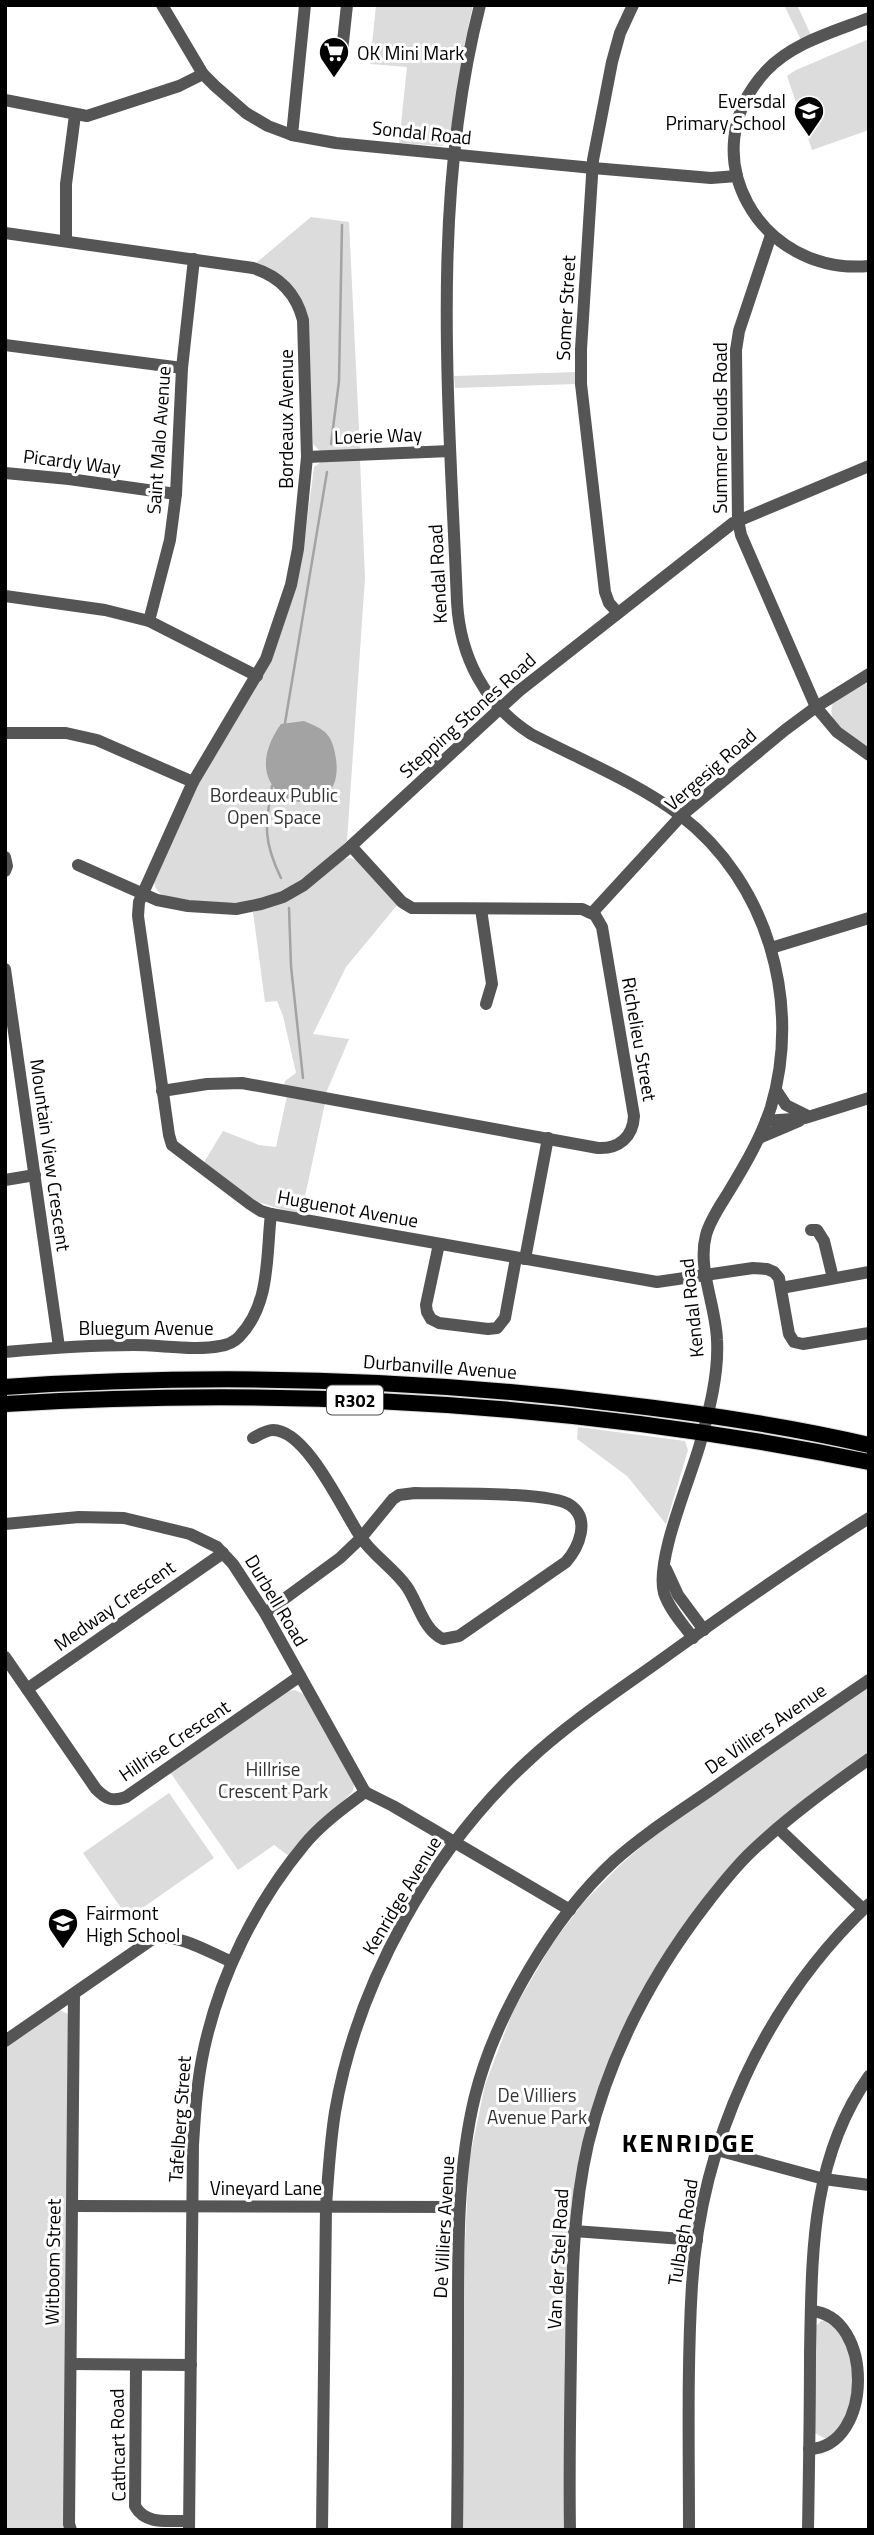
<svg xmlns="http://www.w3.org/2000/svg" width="874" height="2535" viewBox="0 0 874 2535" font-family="'Titillium Web',sans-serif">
<rect width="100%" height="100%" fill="#fff"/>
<g fill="#dcdcdc">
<path d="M376,5H473L464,46L450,137L442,146L399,143L407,67L370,64Z"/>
<path d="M784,5H797L811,35L801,40Z"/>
<path d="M869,39V130L812,150L787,76L796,70Z"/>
<path d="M311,217L349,222L360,450L321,452L313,444L307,314L256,263Z"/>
<path d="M576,372V384L455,388L454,376Z"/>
<path d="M360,460L365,578L347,841C294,891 259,913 183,899C170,897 156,897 154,882L201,779L270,662L303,552L314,467L321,462Z"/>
<path d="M869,680V749C854,739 824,724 833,703Z"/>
<path d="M350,858L357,860L398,904L346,967L313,1034L349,1039L326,1093L284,1086L285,1081L296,1073L283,1016L277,1001L265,1002L253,912L284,902L344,859Z"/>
<path d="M287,1096L325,1103L301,1215L258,1202L203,1164L223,1131L259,1145L276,1147Z"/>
<path d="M578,1427L685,1441L688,1450L666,1524L627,1476L577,1439Z"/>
<path d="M869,1686V1753L797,1805L672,1944L585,2141L565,2530H463L464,2264L469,2162L485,2085L513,2011L552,1944L583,1903L619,1866L657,1833Z"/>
<path d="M295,1690L305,1695L354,1784L353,1791L289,1856L274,1845L238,1870L170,1772L288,1691Z"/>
<path d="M169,1793L214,1858L128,1918L83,1853Z"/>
<path d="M60,2010L68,2014L70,2020L64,2530H5V2047Z"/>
<path d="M827,2320L849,2340L856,2405L831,2438H824L815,2433V2327L821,2321Z"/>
</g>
<path fill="#a3a3a3" d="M304,721C326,730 332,734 336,759C347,835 224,804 281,724Z"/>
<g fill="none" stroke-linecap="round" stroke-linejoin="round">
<g stroke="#a3a3a3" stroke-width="2.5">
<path d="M331,444L339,381L342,225"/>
<path d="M285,723L327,472"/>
<path d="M272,786C265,826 263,841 281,878"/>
<path d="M289,908L291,966L303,1078"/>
</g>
<g stroke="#dbdbdb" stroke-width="18">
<g id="major">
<path d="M5,1387C208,1373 411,1378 613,1403C699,1413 784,1425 869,1445"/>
<path d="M5,1404C295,1386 585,1404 869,1462"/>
</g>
</g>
<g stroke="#555" stroke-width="12">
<path d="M162,5L203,74L215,86L246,113L268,126L292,135L336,143L593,168L711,178L737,176"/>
<path d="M480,5C430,200 449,403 457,602C460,656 484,704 531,734C581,760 636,782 680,815C768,882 802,1003 771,1107C761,1138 745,1165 728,1193C720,1206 710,1220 706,1235C697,1268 716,1306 717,1340C719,1374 709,1411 700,1444C690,1480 655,1560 664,1593C669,1609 683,1624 693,1638"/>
<path d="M869,18C833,32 792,43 766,71C689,154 760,276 869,266"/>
<path d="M342,51L347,5"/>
<path d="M5,100L87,116L179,86L203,74"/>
<path d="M292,135L305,5"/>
<path d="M5,233L253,268C279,276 296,293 303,320L307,457L298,549L291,585L266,659L193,782L139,902L138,916L169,1135L172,1145L250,1204L261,1211L271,1214L657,1282L753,1268L767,1269L774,1272L779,1278L789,1334L794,1342L803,1344L869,1333"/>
<path d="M771,235L739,331L736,350L738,520L741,535L816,707L837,732L869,755"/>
<path d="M66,241V184L75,115"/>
<path d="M5,345L182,368"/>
<path d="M307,457L450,451"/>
<path d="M5,473L69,479L176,494"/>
<path d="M5,596L105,610L149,621L257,676"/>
<path d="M618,613L609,603L605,592L581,384V349L593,160L612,62L620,33L633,5"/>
<path d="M149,621L170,540L176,494L182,368L194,259"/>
<path d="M5,733H66L97,740L193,782"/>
<path d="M5,857L7,866L5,871"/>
<path d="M78,865L157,900L188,906L236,909L261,904L283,897L304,885L351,846L519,691L733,523L869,466"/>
<path d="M481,909L492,984L486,1004"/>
<path d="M592,913L681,816L785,730L816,707L869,674"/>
<path d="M771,948L869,918"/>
<path d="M5,969L59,1347"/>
<path d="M776,1090L786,1105L806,1115"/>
<path d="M162,1091L207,1084L242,1083L598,1148C619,1149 633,1137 634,1116L602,927L595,915L582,909L412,908L402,902L351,846"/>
<path d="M766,1121L805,1118L869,1098"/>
<path d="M759,1138L799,1121"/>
<path d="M5,1180L35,1175"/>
<path d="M811,1230H817L824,1241L833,1278"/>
<path d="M439,1244L426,1305L427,1312L431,1319L439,1323L488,1329L497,1328L505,1318L516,1258"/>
<path d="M525,1259L548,1138"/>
<path d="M781,1288L869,1272"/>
<path d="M5,1352C48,1348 91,1345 134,1345C161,1345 195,1351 220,1346C227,1345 234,1342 239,1337C271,1304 266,1255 271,1214"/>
<path d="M253,1438C259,1435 266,1430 273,1430C307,1430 343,1511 360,1536C372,1555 394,1568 407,1587C418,1603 424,1631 443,1639L459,1636L566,1562C579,1547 591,1519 570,1505C550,1491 444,1494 415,1493L399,1495L393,1499L361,1538L340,1558L265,1613"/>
<path d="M5,1524L79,1517L124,1518L190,1534L217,1547L233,1564L265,1613L365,1792"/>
<path d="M666,1569L678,1595L704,1630"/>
<path d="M5,1657L96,1789C106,1799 112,1802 126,1797L300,1676"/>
<path d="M27,1689L223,1553"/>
<path d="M365,1792L393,1806L570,1910"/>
<path d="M778,1828L863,1909"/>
<path d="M5,2041L154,1938C181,1934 208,1952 232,1962"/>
<path d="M717,2150L824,2179L869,2185"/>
<path d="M72,2206L459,2207"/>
<path d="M574,2231L697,2240"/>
<path d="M71,2364L191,2365"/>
<path d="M136,2365L135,2506C146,2526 170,2520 189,2521"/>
<path d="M809,2449C874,2447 874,2315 811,2311"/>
<path d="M71,2530L69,2524L74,1994"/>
<path d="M189,2530L193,2145C195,2113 197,2081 204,2049C220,1975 256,1903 304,1845C321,1824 344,1808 365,1792"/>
<path d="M322,2530L326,2207C328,2175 330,2144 335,2112C357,1983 432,1849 528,1761C572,1720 624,1687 672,1652C736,1606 802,1560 869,1518"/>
<path d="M457,2530C458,2461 458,2392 458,2323C458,2247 457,2170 475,2096C495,2016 553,1917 614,1861C644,1834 679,1812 712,1789C764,1752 816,1716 869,1680"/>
<path d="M570,2530C569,2471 570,2413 571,2355C572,2284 572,2213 588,2144C609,2056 652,1974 707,1903C721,1885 735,1867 752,1851C788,1817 828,1788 869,1759"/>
<path d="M689,2530C689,2449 687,2366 692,2285C701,2142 764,2003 869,1904"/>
<path d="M808,2530C809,2471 810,2412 810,2353C812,2255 810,2160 869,2076"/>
</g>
<use href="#major" stroke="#000" stroke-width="16"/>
</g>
<defs>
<g id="supermarket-pin" transform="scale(1.575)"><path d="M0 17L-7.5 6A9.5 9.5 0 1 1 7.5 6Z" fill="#000" stroke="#fff"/><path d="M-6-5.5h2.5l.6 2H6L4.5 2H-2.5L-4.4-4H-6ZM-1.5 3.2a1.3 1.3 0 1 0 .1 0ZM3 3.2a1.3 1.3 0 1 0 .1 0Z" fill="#fff"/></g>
<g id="school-pin" transform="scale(1.575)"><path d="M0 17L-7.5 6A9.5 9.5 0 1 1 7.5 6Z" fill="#000" stroke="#fff"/><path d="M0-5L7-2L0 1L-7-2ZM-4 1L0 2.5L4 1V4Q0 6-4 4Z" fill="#fff"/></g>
</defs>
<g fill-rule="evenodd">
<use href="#supermarket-pin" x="334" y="52"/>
<use href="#school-pin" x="809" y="111"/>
<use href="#school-pin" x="63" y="1923"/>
</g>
<g text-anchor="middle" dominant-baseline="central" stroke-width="6" stroke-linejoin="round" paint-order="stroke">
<rect fill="#fff" stroke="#4c4c4c" stroke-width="2" x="327" y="1385.5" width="56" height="29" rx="5"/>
<g font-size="18" font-weight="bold" fill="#000">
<text x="355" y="1400">R302</text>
</g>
<g font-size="19" fill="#000" stroke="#fff" text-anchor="start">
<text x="357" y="52">OK Mini Mark</text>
<text x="786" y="100" text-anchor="end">Eversdal<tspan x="786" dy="22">Primary School</tspan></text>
<text x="86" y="1912">Fairmont<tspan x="86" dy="22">High School</tspan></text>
</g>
<g font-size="19" fill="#000" stroke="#fff">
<text transform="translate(422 132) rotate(6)">Sondal Road</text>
<text transform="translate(565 308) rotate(-87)">Somer Street</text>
<text transform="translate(285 419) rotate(-90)">Bordeaux Avenue</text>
<text transform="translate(719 428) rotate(-90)">Summer Clouds Road</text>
<text transform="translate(378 435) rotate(-2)">Loerie Way</text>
<text transform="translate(158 440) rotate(-86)">Saint Malo Avenue</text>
<text transform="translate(72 461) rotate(7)">Picardy Way</text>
<text transform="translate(437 574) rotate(-93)">Kendal Road</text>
<text transform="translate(467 715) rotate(-42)">Stepping Stones Road</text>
<text transform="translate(710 769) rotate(-41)">Vergesig Road</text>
<text transform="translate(640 1039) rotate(80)">Richelieu Street</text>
<text transform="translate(51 1155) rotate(82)">Mountain View Crescent</text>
<text transform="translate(348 1208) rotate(10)">Huguenot Avenue</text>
<text transform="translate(691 1308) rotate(-96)">Kendal Road</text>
<text x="146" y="1327">Bluegum Avenue</text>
<text transform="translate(440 1366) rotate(4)">Durbanville Avenue</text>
<text transform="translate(277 1600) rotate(59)">Durbell Road</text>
<text transform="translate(114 1605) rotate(-35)">Medway Crescent</text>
<text transform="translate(765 1728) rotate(-35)">De Villiers Avenue</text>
<text transform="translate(174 1740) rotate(-34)">Hillrise Crescent</text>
<text transform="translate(401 1895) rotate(-59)">Kenridge Avenue</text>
<text transform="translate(179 2119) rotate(-86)">Tafelberg Street</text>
<text x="266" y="2187">Vineyard Lane</text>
<text transform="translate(443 2227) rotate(-87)">De Villiers Avenue</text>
<text transform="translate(682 2232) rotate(-81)">Tulbagh Road</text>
<text transform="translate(557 2259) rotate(-87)">Van der Stel Road</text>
<text transform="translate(52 2262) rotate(-89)">Witboom Street</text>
<text transform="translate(117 2445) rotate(-91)">Cathcart Road</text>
</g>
<g font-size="19" fill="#333" stroke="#fff">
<text x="274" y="794">Bordeaux Public<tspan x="274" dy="22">Open Space</tspan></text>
<text x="273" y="1768">Hillrise<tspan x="273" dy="22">Crescent Park</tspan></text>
<text x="537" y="2094">De Villiers<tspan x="537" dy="22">Avenue Park</tspan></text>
</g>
<g font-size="26" font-weight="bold" letter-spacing="2" fill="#000" stroke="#fff">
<text x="689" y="2142">KENRIDGE</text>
</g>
</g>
<rect width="874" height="2535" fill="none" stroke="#000000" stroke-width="14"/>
</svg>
